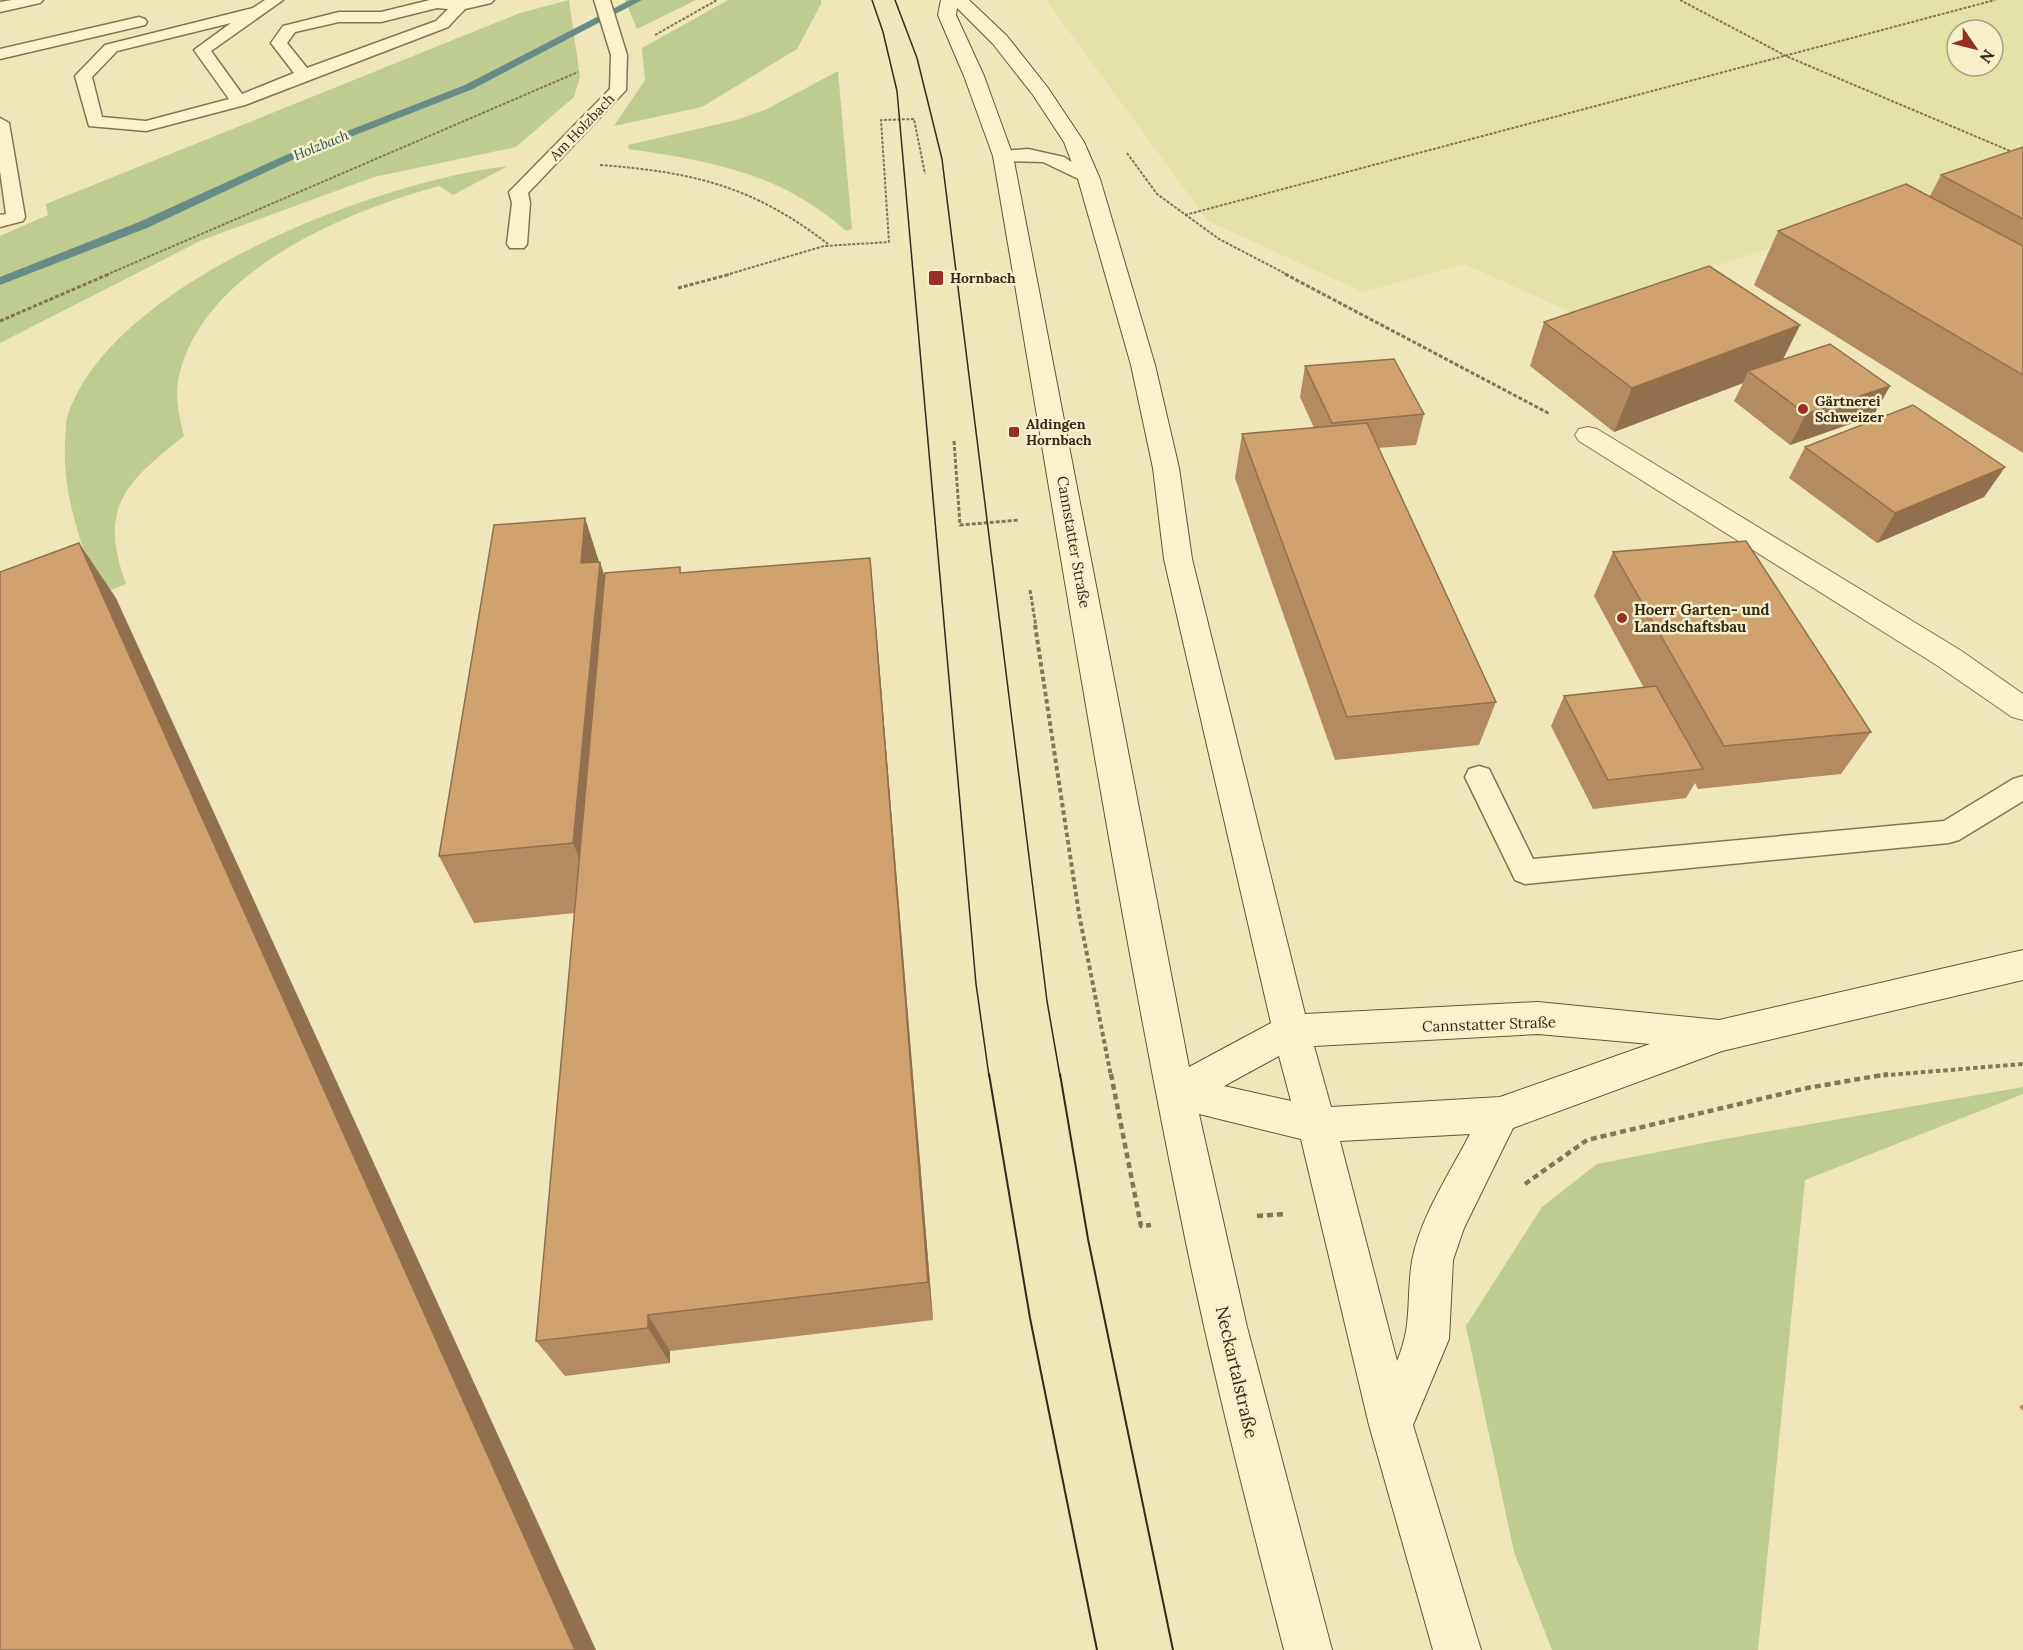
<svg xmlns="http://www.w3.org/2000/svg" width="2023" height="1650" viewBox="0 0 2023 1650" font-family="Lora,serif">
<rect width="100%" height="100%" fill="#efe6ba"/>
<path fill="#e5e2a8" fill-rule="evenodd" d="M1046,0H2023V165L1573,313L1464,264L1363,292L1208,221ZM1957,30H1993V66H1957Z"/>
<g fill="#becd8f">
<path d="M569,0L580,77L574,97L516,147L374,177L202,240L0,343V236L48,215L46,204L520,13Z"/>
<path d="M625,0H696L637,29Z"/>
<path d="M728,0H821V4L797,49L702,107L614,126L645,80L642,48Z"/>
<path d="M838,71L852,229L846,231C781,173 711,161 629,149L628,145L736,120L765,110Z"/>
<path d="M508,166L453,195L439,186C345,212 197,272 178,382C175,401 180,418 184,436C125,483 98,507 126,584L98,595C82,544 62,495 65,441C66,434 65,425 67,418C109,282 378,181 508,166Z"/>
<path d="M2023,1087V1094L1805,1180L1758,1650H1552L1514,1552L1466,1326L1542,1207L1597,1164L1719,1140Z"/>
</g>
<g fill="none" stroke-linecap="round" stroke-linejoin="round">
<path fill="#678c88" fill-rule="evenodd" d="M630,0H642L473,89L294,159L147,228L0,285V277L139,222L286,155L465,85Z"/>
<g stroke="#867554" stroke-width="3">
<g id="lane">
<path d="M12,0H43L40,3L0,12V2Z"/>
<path d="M265,0H283L211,51L242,94L294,73L271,43L283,26L339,12H381L430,0H494L491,3L465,9L448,27L245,105L146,131L89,126L75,76L105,45L253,8ZM437,8L448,9L436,21L307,68L287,43L295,32L339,22H381ZM231,23L194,50L229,99L146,121L102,117L92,77L117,51Z"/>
<path d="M594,0H610L627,55L626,90L528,193L530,203L527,244L524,248H510L507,244L512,203L509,192L610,89L611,55Z"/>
<path d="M139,17L145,19L147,22L145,25L0,59V49Z"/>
<path d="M0,118L9,123L25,217L23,221L0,227V215L6,214L0,171Z"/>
<path d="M1028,149L1064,157L1098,179L1089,184L1043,162L1003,161L994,156L1003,151Z"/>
<path d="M1479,766L1489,769L1533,859L1944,821L2013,779L2023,776V801L1959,840L1949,843L1525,884L1515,880L1465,777L1469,769Z"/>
</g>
</g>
<g stroke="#867554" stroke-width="2">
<path id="street" d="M1588,427L1597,429L1960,650L2023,694V720L2012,717L1938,666L1579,441L1575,435L1579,429Z"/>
</g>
<g stroke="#675538" stroke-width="2">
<path id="secondary" d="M941,0H969L1007,36L1048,88L1084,142L1100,179L1155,365L1179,468L1192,559L1305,1014L1538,1002L1719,1020L2023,950V980L1722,1051L1513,1128L1464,1228L1453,1260L1449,1339L1413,1425L1481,1650H1433L1369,1425L1301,1139L1199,1114L1247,1327L1332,1650H1284C1247,1507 1210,1363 1181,1218C1109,866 1054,510 993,156L964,76L938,15ZM957,8L993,44L1033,95L1064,142L1078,179L1131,365L1153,468L1164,559L1271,1023L1189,1067L1013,156L984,76L956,15ZM1538,1034L1650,1044L1500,1097L1331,1107L1314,1046ZM1279,1056L1291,1101L1224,1086ZM1470,1134C1450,1173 1420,1217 1412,1261C1406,1299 1413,1324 1397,1361L1340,1141Z"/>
</g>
<g stroke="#867554" stroke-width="2" stroke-dasharray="3 1.5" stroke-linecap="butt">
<path d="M1680,0L1788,57L2015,153"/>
<path d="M655,35L717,0"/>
<path d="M1127,153L1157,194L1219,239L1288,275"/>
<path d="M600,165C693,172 753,186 828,244"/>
<path d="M1185,215L1995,0"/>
<path d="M106,275L578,72"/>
<path d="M726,275L824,246L889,242L881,120L914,119L925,174"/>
</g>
<g stroke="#867554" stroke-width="3" stroke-dasharray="4 2" stroke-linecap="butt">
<path d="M1285,274L1550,414"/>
<path d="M678,288L731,274"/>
<path d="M0,321L109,274"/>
<path d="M954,441L960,525L1019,520"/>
<path d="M1030,590L1036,627"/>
</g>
<g stroke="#867554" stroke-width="4" stroke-dasharray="4.5 3" stroke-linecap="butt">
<path d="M1035,625L1079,914L1111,1076"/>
<path d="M1876,1076L2023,1064"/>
</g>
<g stroke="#867554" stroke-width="4.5" stroke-dasharray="6 4" stroke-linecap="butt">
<path d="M1111,1074L1141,1226L1151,1225"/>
<path d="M1525,1184L1587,1140L1807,1088L1888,1074"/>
<path d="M1257,1216L1285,1214"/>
</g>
<use href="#lane" fill="#faf2cd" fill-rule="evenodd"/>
<use href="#street" fill="#faf2cd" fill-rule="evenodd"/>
<use href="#secondary" fill="#faf2cd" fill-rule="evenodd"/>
<g stroke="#342a1a" stroke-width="1.5">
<path d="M872,0L883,32L897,91L976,984L989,1076"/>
<path d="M895,0L917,58L942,159L1047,1001L1060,1076"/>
</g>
<g stroke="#342a1a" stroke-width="2">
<path d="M989,1074L1030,1318L1097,1650"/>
<path d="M1060,1074L1088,1239L1173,1650"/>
</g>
</g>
<g fill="#b28b5f">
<path d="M2023,147V453L1754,285L1778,231L1930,196L1941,175Z"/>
<path d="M1544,322L1800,325L1783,359L1890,386L1873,416L1790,445L1734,401L1743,383L1614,432L1530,366Z"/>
<path d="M1305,366L1424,414L1416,445L1378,448L1496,702L1479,745L1335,760L1235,478L1242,434L1314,428L1300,397Z"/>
<path d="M1805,447L2005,467L1984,497L1877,543L1789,478Z"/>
<path d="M585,518L599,562H600L605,578L870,558L875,614L933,1320L670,1351V1363L565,1376L536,1341L575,913L474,923L439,856Z"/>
<path d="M1613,552L1871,732L1841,774L1698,789L1695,783L1686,798L1593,809L1551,726L1564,696L1644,688L1594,596Z"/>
<path d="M2023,1404V1411L2019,1407Z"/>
</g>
<g fill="#91714d">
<path d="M1800,325L1778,369L1748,371L1743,383L1614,432L1632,388Z"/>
<path d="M1890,386L1873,416L1790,445L1806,414Z"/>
<path d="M2005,467L1984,497L1877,543L1895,513Z"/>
<path d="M585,518L600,565V562L622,634L600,910L573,843L581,563Z"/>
<path d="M79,543L116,598L596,1650H575Z"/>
<path d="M870,558L875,614L933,1320L928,1282Z"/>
<path d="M648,1315L670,1351V1363L648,1328Z"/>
</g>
<g fill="#cfa26e" stroke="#91714d" stroke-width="1.5">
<path d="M2023,147V219L1941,175Z"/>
<path d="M1906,184L2023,246V375L1778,231Z"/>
<path d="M1709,266L1800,325L1632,388L1544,322Z"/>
<path d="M1830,344L1890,386L1806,414L1748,371Z"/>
<path d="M1394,359L1424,414L1332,423L1305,366Z"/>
<path d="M1913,405L2005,467L1895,513L1805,447Z"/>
<path d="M1367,423L1496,702L1347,717L1242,434Z"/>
<path d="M585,518L581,563L600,562L573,843L439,856L494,525Z"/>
<path d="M1746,541L1871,732L1724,746L1613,552Z"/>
<path d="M79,543L575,1650H0V572Z"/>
<path d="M870,558L928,1282L648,1315V1328L536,1341L605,573L680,567V573Z"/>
<path d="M1656,686L1703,769L1608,780L1564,696Z"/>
</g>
<g fill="#973022" stroke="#f6efca" stroke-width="2">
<rect x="928" y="270" width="16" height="16" rx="3"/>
<circle cx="1803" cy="409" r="6"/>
<rect x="1008" y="426" width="12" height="12" rx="3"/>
<circle cx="1622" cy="618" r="6"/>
</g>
<g text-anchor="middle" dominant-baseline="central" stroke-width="5" stroke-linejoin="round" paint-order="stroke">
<g font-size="14" fill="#342a1a" stroke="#f6efca">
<text transform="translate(582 127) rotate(-46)">Am Holzbach</text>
</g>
<g font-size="14" font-style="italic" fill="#285255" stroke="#f6efca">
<text transform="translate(321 145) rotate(-22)">Holzbach</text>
</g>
<g font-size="14" font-weight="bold" fill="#342a1a" stroke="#f6efca" text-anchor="start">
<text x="950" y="278">Hornbach</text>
<text x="1815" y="401">Gärtnerei<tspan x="1815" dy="16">Schweizer</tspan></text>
<text x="1026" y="424">Aldingen<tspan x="1026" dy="16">Hornbach</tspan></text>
</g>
<g font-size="15" fill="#342a1a" stroke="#f6efca">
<text transform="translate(1074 542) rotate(80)">Cannstatter Straße</text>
<text transform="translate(1489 1024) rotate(-2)">Cannstatter Straße</text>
</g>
<g font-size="15" font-weight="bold" fill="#342a1a" stroke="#f6efca" text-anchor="start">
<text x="1634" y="609">Hoerr Garten- und<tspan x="1634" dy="17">Landschaftsbau</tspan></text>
</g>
<g font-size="18" fill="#342a1a" stroke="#f6efca">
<text transform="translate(1237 1372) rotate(77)">Neckartalstraße</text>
</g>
</g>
<g transform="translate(1975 48) rotate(125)"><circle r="28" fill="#f6efca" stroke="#a8a084" stroke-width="1.5"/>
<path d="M0-4.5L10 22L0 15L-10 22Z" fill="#973022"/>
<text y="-9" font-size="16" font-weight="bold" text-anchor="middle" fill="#342a1a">N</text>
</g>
</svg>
